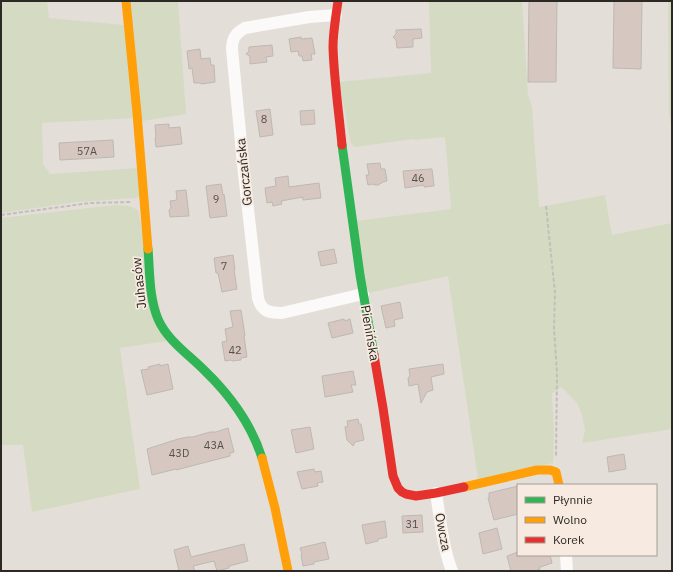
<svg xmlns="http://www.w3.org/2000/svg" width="673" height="572" viewBox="0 0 673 572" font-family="'IBM Plex Sans',sans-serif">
<rect width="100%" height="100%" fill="#e4ded8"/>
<g fill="#d5dbc2">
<path d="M1,1H47L49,18L124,25L134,118L42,123L43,164L50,174L139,168V197L135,198L77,202L1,213Z"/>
<path d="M130,1H178L186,114L142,121Z"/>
<path d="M429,1H522L528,95L532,107L539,207L605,195L612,235L672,223V429L582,443L585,430L582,415L577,403L561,387L552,393L554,435L553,463L478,479L448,276L368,293L355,221L451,209L445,137L414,140L413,139L355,147L351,144L339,82L431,73Z"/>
<path d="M668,1H672V132L669,113Z"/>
<path d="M115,205L129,206L138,210L167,341L120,348L140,489L32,512L23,445H1V218Z"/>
</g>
<g fill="#d6c7c1" stroke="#beb8b4">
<path d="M529,1H557L556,82H528Z"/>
<path d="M614,1H642L641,69L613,68Z"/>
<path d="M421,29L422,38L413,39V47L397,48L396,40L393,37L396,34V30Z"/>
<path d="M301,37V39L312,38L315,54H311L312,60L303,61L302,56H299L298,51L291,52L289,39Z"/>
<path d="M272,45L273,56L266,57L267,62L250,64V56L246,54L249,51V47Z"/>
<path d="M200,49L201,59L210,58L211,65H214L215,82L202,84L200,83H194L192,68L189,69L187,51Z"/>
<path d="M270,109L273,135L260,137L256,111Z"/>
<path d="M314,110L315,124L301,125L300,111Z"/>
<path d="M169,124V128L180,127L182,144L156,147L155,138L156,137L155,125Z"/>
<path d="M113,140L114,157L60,160L59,143Z"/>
<path d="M380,163L381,169H385L387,181L383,182L378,185H375L372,184L368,185L366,175H369L367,164Z"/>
<path d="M430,169H432L434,186L424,187V185L405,188L403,171Z"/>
<path d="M288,176L289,187L319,183L321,198L303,200V197L281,201L282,204L273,206L272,202L267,203L265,188L276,186L275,178Z"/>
<path d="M221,184L223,195L224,194L227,216L210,218L206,186Z"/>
<path d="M186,190L189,216L170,217L169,210L171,208L170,201L177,200L176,191Z"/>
<path d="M334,249L337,263L321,266L318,252Z"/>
<path d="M233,255L235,270H234L237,289L222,292L218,273H216L214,258Z"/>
<path d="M400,302L403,318L394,320L395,326L386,328L381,306Z"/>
<path d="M241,310L245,336H244L247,357L241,358V360L232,361L231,360L225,361L222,342L227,341L225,329L233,327L230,311Z"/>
<path d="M344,319L345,321L350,319L353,333L332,338L328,323Z"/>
<path d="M160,364V366L168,364L173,389L147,395L141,370L149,369L148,367Z"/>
<path d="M443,364L444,374L431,377L433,390L427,392L421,403L418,384L409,386L408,378L410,376L409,369Z"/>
<path d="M353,371L356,385H351L353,392L325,397L322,376Z"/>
<path d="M358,419L359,424H361L364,440L355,442L353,446L347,440L345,427L348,426L347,421Z"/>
<path d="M310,427L314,449L296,453L291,430Z"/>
<path d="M228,428L234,452L230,453V456L176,470V469L152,475L147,449L178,439L188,437H193L210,432H216Z"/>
<path d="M624,454L626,469L609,472L607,457Z"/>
<path d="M314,469L315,472L321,471L323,482L317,483L318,486L302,489L297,472Z"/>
<path d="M518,486V514L494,520L488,498H489V493Z"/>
<path d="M422,515L423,532L403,533L402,516Z"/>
<path d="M385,521L387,537L378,539V541L366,544L362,525Z"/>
<path d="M497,528L502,549L483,554L479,533Z"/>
<path d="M325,542L329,559L314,562V564L303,566L301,555L302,554L300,548Z"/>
<path d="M244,544L248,561L229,566V568L217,571L214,561L193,566L195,571H179L174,550L188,546L191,557Z"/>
<path d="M518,552V555H550L552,563L540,567V569L535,571H511L507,556Z"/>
</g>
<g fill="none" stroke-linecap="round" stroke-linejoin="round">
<g stroke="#c1bfbd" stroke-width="2" stroke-dasharray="4 2" stroke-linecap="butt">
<path d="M546,206L555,293L554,328L557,373L556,457"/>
<path d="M1,215L90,203L131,202"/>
</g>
<g stroke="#fbfaf9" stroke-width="12">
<path d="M336,15L309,17L245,28C236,33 232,38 232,49L244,174L258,298C261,311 269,313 282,313L363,294"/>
<path d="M436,493C440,518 443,548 452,571"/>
<path d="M566,555L567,571"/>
</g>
<g stroke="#30b455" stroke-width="9">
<path d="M342,145L360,275L374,355"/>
<path d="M148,249C150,272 149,298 158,319C167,340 188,354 204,370C230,395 251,423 262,458"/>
</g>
<g stroke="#ff9f0a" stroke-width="9">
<path d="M126,1L137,113L148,249"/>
<path d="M262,458L275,508L288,571"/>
<path d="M464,487L537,470H550L556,472L559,485"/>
</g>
<g stroke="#e5322d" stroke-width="9">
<path d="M338,1C336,16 333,32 333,47C334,80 339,113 342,145"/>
<path d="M374,355L383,408L393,476L398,488L402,492L406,494L416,496L436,493L464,487"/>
</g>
</g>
<g text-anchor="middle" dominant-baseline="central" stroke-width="3.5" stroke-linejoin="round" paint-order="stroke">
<g font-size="11" fill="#56504b">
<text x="264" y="119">8</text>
<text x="87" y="151">57A</text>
<text x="418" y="178">46</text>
<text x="216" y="199">9</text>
<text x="224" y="266">7</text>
<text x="235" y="350">42</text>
<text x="214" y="445">43A</text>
<text x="179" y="453">43D</text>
<text x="412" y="524">31</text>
</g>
<g font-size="13" fill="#2c2824" stroke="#f7eae0">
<text transform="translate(244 172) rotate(-96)">Gorczańska</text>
<text transform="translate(139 283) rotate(-96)">Juhasów</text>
<text transform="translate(370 333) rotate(80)">Pienińska</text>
<text transform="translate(443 532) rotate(79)">Owcza</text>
</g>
</g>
<rect width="673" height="572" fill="none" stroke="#2c2824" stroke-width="4"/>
<rect x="517" y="484" width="140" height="72" fill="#f7eae0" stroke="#a69c95"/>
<rect x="525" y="497" width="20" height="6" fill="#30b455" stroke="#a69c95"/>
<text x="553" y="504" font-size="12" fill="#2c2824">Płynnie</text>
<rect x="525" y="517" width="20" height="6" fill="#ff9f0a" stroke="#a69c95"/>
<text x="553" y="524" font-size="12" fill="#2c2824">Wolno</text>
<rect x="525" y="537" width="20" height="6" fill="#e5322d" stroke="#a69c95"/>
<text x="553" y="544" font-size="12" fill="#2c2824">Korek</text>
</svg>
